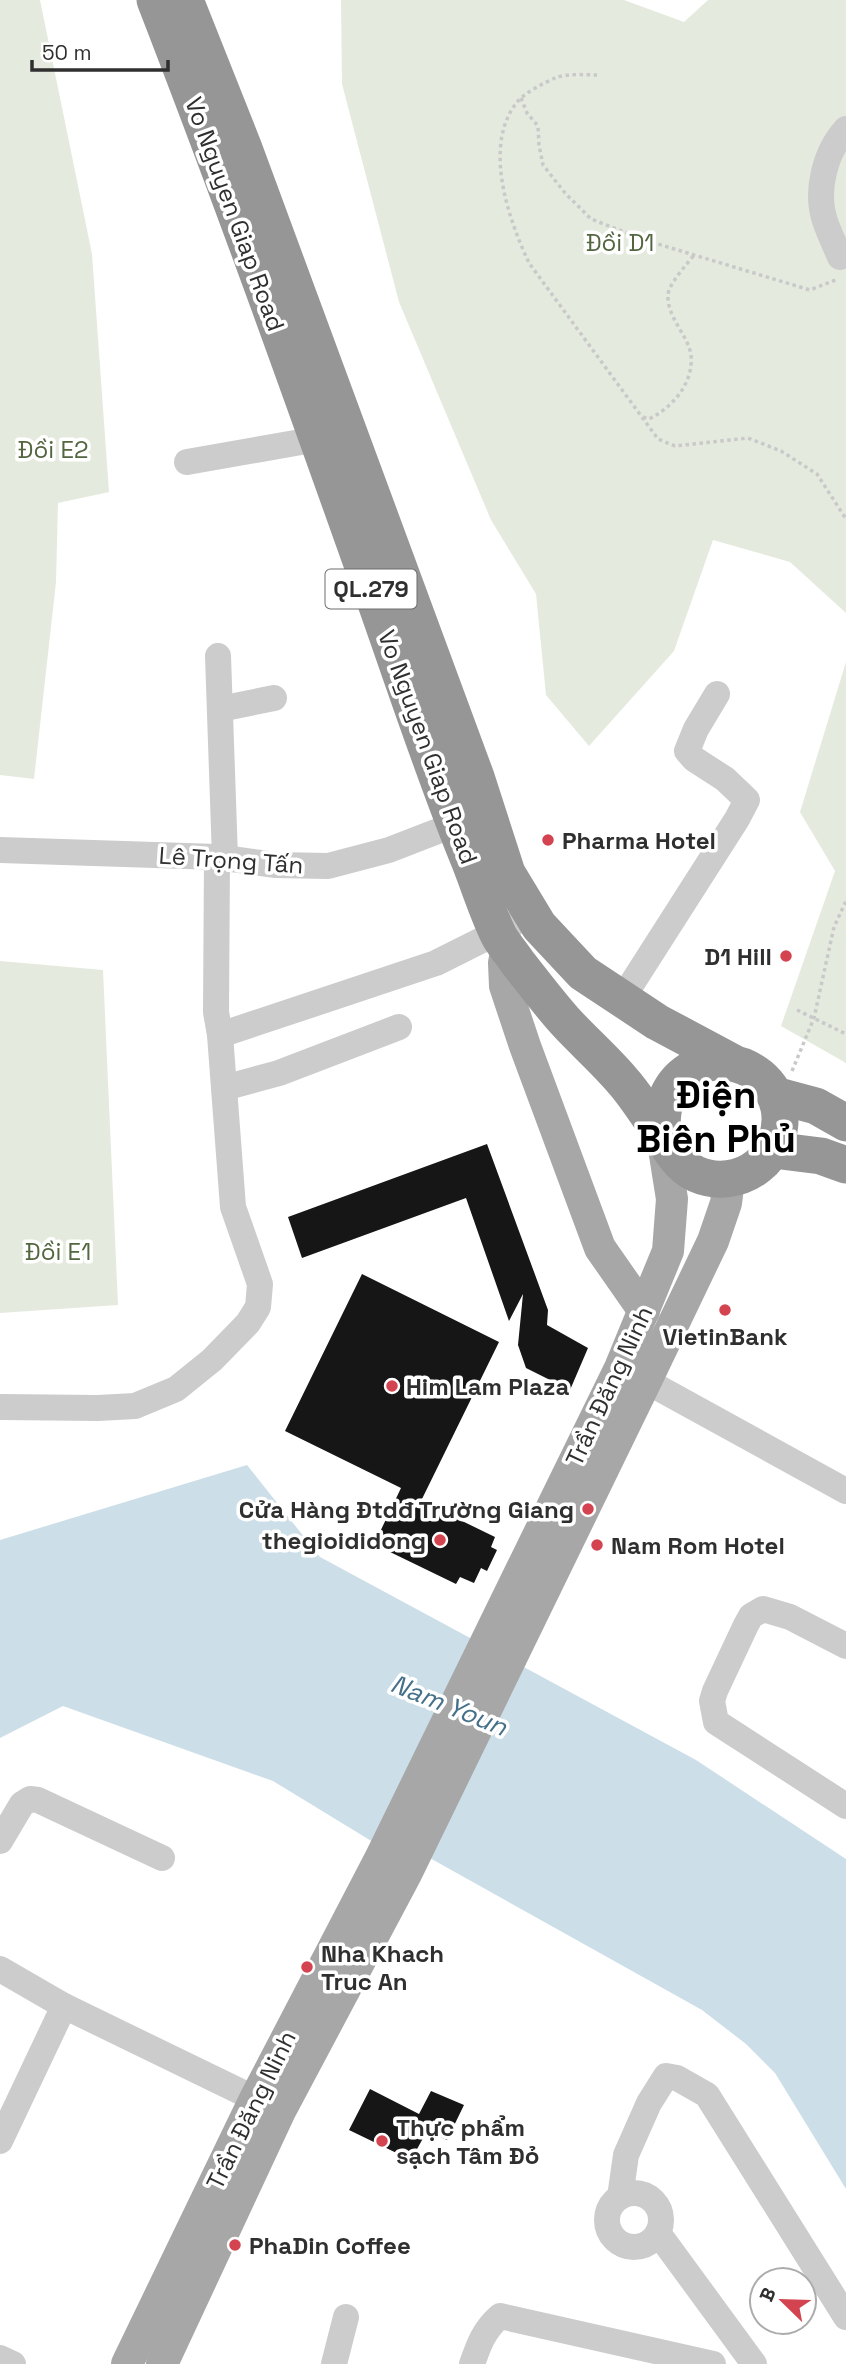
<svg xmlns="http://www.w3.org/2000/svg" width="846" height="2364" viewBox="0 0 846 2364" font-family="'Space Grotesk',sans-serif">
<rect width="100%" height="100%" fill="#fff"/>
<g fill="#e5eade">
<path d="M0,0H40L92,254L109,492L58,503L56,582L34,779L0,775Z"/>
<path d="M341,0H624L684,22L708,0H846V613L790,562L713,540L674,651L589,746L546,695L536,594L491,520L399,302L342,84Z"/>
<path d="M846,662V1063L781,1026L835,871L800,812Z"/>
<path d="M0,961L103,970L118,1305L0,1313Z"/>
</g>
<path fill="#ccdee8" d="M247,1465L320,1557L696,1760L846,1859V2189L775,2073L746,2044L702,2010L428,1857L373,1842L273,1781L63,1706L0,1738V1540Z"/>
<g fill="#161616">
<path d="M487,1144L548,1310L547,1325L588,1348L570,1390L526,1368L518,1345L523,1294L509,1321L466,1198L302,1258L288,1217Z"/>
<path d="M362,1274L499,1342L421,1501L495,1537L491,1547L497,1550L487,1571L481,1568L474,1583L460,1577L456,1584L388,1551L392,1543L378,1536L401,1488L285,1431Z"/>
<path d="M370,2089L419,2114L431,2091L464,2105L447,2140L427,2131L411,2160L349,2130Z"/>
</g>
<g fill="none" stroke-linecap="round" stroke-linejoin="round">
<g stroke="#c9c9c9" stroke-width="3.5" stroke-dasharray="3.5 3.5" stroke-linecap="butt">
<path d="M597,75C585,75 567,73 555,78C544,83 526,92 518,101C482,144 508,218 529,263L658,439L675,446L748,438L781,451L817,474L846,519"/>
<path d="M521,98L527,113L538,126L539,145L543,165L565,193L591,219L648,241L810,290L838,279"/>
<path d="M643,417L649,419C672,408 694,383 691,355C688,335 667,318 668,295C668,285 687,264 694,255"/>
<path d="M797,1010L846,1034"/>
<path d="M792,1071L814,1018L834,927L846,901"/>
</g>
<g stroke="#ccc" stroke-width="26">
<path d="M840,257C835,245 829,233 825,221C815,191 825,152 846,129"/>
<path d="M187,462L318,439"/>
<path d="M218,656L225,858"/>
<path d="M220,709L274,698"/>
<path d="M0,850L217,857L276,865L328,866L389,850L469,819"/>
<path d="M622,999L737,819L747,800L725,779L694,759L687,751L696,729L717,694"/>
<path d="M220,1035L436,963L512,925"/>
<path d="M224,1088L279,1073L399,1027"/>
<path d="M646,1381L846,1491"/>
<path d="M0,1407L98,1408L135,1406L176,1389L212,1360L248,1323L258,1307L260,1284L233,1207L220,1035L216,1012L217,857"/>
<path d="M846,1646L790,1617L763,1609L751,1616L746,1625L715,1691L712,1701L716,1722L846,1806"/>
<path d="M0,1841L22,1804L30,1799L38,1800L162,1858"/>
<path d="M0,1969L64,2006L272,2107"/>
<path d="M0,2141L64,2006"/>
<circle cx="634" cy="2220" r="27"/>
<path d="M620,2197L626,2155L649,2103L666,2076L677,2078L707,2095L846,2317"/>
<path d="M658,2233L754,2364"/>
<path d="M0,2358L13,2364"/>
<path d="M334,2364L346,2317"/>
<path d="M472,2364C479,2344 484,2330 500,2316L713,2364"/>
</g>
<g stroke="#a7a7a7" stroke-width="32">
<path d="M507,947L504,963L505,986L525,1046L600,1248L644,1311"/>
<path d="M127,2364L255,2099L380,1859L620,1368L668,1251L672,1199L662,1136"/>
<path d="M162,2364L280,2111L406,1874L646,1381L713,1241L726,1203L729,1179"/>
</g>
<g stroke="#969696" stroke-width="37">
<path d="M155,0C233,201 305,403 377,606C407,691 435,777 469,860C479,885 487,912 499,936C504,945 512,954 518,963C533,982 548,1002 564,1020C582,1040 603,1058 621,1079C632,1091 641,1105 650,1118C664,1137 674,1164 696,1174C716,1183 741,1180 758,1166C775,1153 783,1129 779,1108C767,1055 692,1044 668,1095C662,1107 662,1121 662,1135"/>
<path d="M185,0L243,146L476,777L507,873L539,926L583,973L657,1022L732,1062"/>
<path d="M775,1095L816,1106L846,1123"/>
<path d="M773,1150L821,1156L846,1165"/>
</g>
</g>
<g fill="#d44350" stroke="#fff" stroke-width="2.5">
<circle cx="548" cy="840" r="7"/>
<circle cx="786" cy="956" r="7"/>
<circle cx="725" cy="1310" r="7"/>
<circle cx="392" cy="1386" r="7"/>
<circle cx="588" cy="1509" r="7"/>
<circle cx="440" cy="1540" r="7"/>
<circle cx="597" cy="1545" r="7"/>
<circle cx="307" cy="1967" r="7"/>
<circle cx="382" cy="2141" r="7"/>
<circle cx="235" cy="2245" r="7"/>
</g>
<g text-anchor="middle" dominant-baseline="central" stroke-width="7" stroke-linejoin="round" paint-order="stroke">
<rect fill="#fff" stroke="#6d6d6d" stroke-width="2" x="325.5" y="569.5" width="91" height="39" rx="5"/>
<g font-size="23" font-weight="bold" fill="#2f2f2f">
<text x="371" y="589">QL.279</text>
</g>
<g font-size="24" fill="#2f2f2f" stroke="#fff">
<text transform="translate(235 214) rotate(70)">Vo Nguyen Giap Road</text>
<text transform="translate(428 747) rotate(70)">Vo Nguyen Giap Road</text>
<text transform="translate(231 860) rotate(4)">Lê Trọng Tấn</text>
<text transform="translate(609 1386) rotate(-65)">Trần Đăng Ninh</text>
<text transform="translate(251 2110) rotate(-64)">Trần Đăng Ninh</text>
</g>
<g font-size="24" fill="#536640" stroke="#fff">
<text x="620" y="242">Đồi D1</text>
<text x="53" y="449">Đồi E2</text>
<text x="58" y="1251">Đồi E1</text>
</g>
<g font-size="24" font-weight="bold" fill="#2f2f2f" stroke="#fff" text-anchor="start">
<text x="562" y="840">Pharma Hotel</text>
<text x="772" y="956" text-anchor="end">D1 Hill</text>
<text x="725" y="1336" text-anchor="middle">VietinBank</text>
<text x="406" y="1386">Him Lam Plaza</text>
<text x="574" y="1509" text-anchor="end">Cửa Hàng Đtdđ Trường Giang</text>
<text x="426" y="1540" text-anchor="end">thegioididong</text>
<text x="611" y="1545">Nam Rom Hotel</text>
<text x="321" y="1953">Nha Khach<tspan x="321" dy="28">Truc An</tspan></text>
<text x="396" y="2127">Thực phẩm<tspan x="396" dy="28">sạch Tâm Đỏ</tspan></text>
<text x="249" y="2245">PhaDin Coffee</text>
</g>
<g font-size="26" font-style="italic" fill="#457089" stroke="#fff">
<text transform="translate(449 1705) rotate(22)">Nam Youn</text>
</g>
<g font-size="38" font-weight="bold" fill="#000" stroke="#fff">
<text x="716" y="1095">Điện<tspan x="716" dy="44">Biên Phủ</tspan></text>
</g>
</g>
<g transform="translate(783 2301) rotate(293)"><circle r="33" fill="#ffffff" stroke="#acacac" stroke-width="2"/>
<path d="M0-5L12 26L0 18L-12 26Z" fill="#d44350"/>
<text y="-10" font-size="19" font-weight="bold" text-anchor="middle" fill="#2f2f2f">B</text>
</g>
<path d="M32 60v10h136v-10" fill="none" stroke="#2f2f2f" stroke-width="3.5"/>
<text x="42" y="60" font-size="21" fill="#2f2f2f" stroke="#ffffff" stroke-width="5" paint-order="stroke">50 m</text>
</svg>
